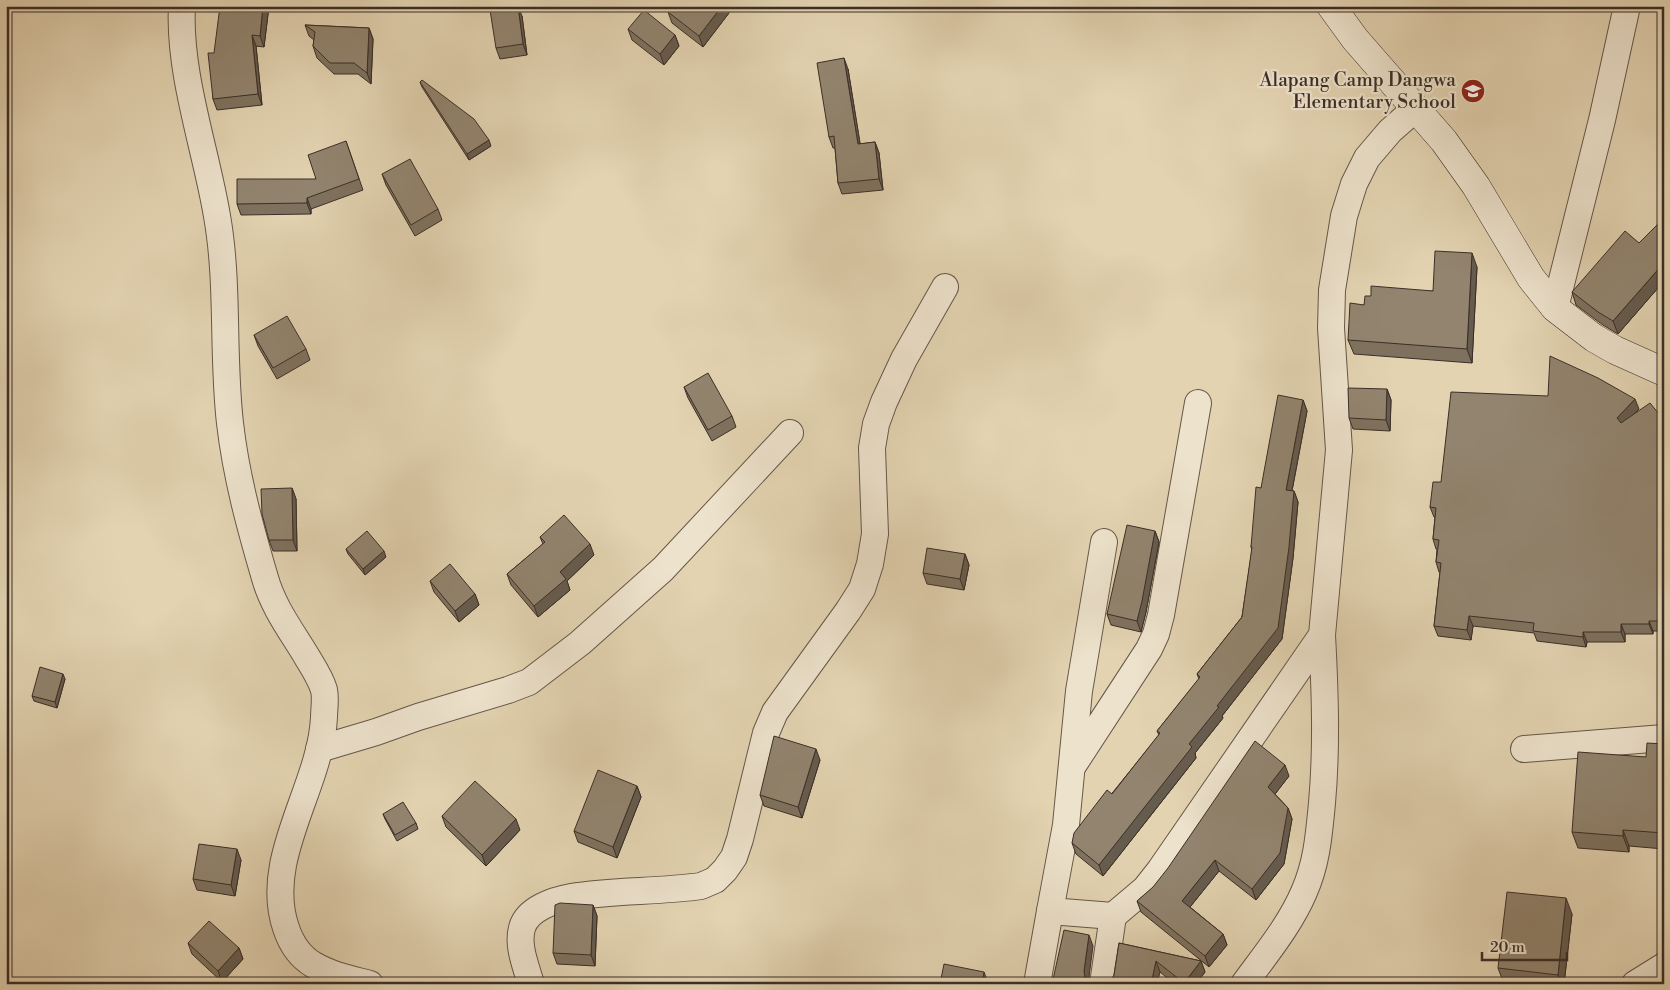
<svg xmlns="http://www.w3.org/2000/svg" width="1670" height="990" viewBox="0 0 1670 990" font-family="'Libre Bodoni',serif">
<rect width="100%" height="100%" fill="#e3d3b1"/>
<filter id="stains"><feTurbulence type="fractalNoise" baseFrequency=".004" numOctaves="4"/><feColorMatrix values="0 0 0 0 .2 0 0 0 0 .09 0 0 0 0 .02 0 0 0 .5 -.17"/></filter>
<radialGradient id="worn" r=".72"><stop offset=".6" stop-color="#630" stop-opacity="0"/><stop offset="1" stop-color="#630" stop-opacity=".3"/></radialGradient>
<g fill="none" stroke-linecap="round" stroke-linejoin="round">
<g stroke="#65574a" stroke-width="28">
<g id="street">
<path d="M182,6C178,72 206,150 217,216C229,284 222,354 230,423C236,476 250,527 265,578C273,607 292,632 307,657C313,667 321,679 324,690C326,699 324,709 324,717C321,787 262,858 286,928C291,943 300,957 314,965C331,975 351,979 370,984"/>
<path d="M1555,308L1602,120L1627,6"/>
<path d="M1104,542L1079,691L1066,825L1050,911L1113,916L1145,889L1160,870L1322,635L1339,450L1331,328L1332,290L1344,216L1354,184L1367,158L1390,131L1415,109"/>
<path d="M319,749L376,732L418,717L508,690L529,682L580,643L663,569L790,433"/>
<path d="M1524,749L1664,738"/>
<path d="M1074,764L1149,649L1156,634L1161,615L1198,403"/>
<path d="M531,984C526,966 517,946 522,928C527,909 554,900 571,897C614,890 658,892 701,886L715,880L725,870L734,857L740,839L766,733L775,712L848,611L862,589L870,564L875,534L872,448L876,424L884,402L904,359L945,287"/>
<path d="M1037,984L1050,911"/>
<path d="M1103,984L1113,916"/>
<path d="M1244,984C1265,955 1290,925 1304,892C1317,863 1319,834 1322,803C1327,747 1325,691 1322,635"/>
<path d="M1635,984L1664,966"/>
</g>
</g>
<g stroke="#3b2e28" stroke-width="29">
<path id="secondary" d="M1331,6L1355,39L1444,141L1476,186L1531,278L1555,308L1594,338L1615,350L1664,372"/>
</g>
<use href="#street" stroke="#ede2cc" stroke-width="26"/>
<use href="#secondary" stroke="#ede2cc" stroke-width="28"/>
</g>
<g fill="#7e725f" stroke="#3b2e28">
<path d="M269,6L264,47L256,46L262,105L217,110L213,99L214,53Z"/>
<path d="M673,6H731L732,9L703,47L672,23L668,12Z"/>
<path d="M1659,6H1664V18Z"/>
<path d="M522,16L527,55L500,59L496,48Z"/>
<path d="M305,25L369,28L373,39L371,84L358,74H334L317,58L313,46L314,40L309,36Z"/>
<path d="M628,29L675,35L679,46L664,65L632,40Z"/>
<path d="M848,69L860,144L875,142L879,153L883,190L842,194L838,183L835,148H833L829,137Z"/>
<path d="M420,82L491,146L469,160L422,87Z"/>
<path d="M346,141L363,190L311,209V214L241,215L237,204L316,179Z"/>
<path d="M382,174L438,209L442,220L415,236L386,185Z"/>
<path d="M1664,218V281L1618,334L1603,325L1576,305L1572,292L1639,243Z"/>
<path d="M1477,267L1472,363L1354,354L1348,340L1364,305L1371,296L1433,291Z"/>
<path d="M254,335L306,349L310,360L277,379L258,346Z"/>
<path d="M684,387L732,416L736,427L712,441L688,398Z"/>
<path d="M1387,389L1391,400L1390,431L1353,429L1349,418Z"/>
<path d="M1303,400L1307,411L1292,491H1294L1298,502L1293,558L1282,639L1222,716L1223,718L1195,753L1196,758L1103,876L1076,854L1072,843L1159,735L1157,731L1199,679L1197,674L1242,617L1252,550L1251,547L1261,488Z"/>
<path d="M1639,409L1633,415L1664,420V631H1653V634H1625V642H1587L1586,647L1537,641L1534,633L1473,626L1471,640L1438,636L1434,626L1440,572H1439L1436,562L1437,549H1436L1433,539L1435,517H1434L1430,507L1441,482Z"/>
<path d="M292,488L296,499L297,551H273L269,540Z"/>
<path d="M1155,531L1159,542L1146,612L1141,632L1111,625L1107,614Z"/>
<path d="M540,537L594,555L567,581L570,590L538,617L511,585L507,574L543,544Z"/>
<path d="M346,549L386,557L365,575L348,554Z"/>
<path d="M965,554L969,565L964,590L927,584L923,573Z"/>
<path d="M430,581L475,594L479,605L459,622L434,592Z"/>
<path d="M65,679L57,708L34,701L32,696Z"/>
<path d="M1664,744V849L1629,846V852L1578,848L1572,832L1646,757Z"/>
<path d="M820,760L802,818L764,806L760,795Z"/>
<path d="M1289,776L1275,794L1288,808L1292,819L1284,864L1256,900L1219,871L1190,907L1223,934L1227,945L1209,967L1141,912L1137,901Z"/>
<path d="M637,786L641,797L617,858L578,842L574,831Z"/>
<path d="M383,814L416,823L418,829L397,841L385,819Z"/>
<path d="M442,816L520,830L486,866L446,827Z"/>
<path d="M241,860L235,896L197,890L193,879Z"/>
<path d="M593,905L597,916L595,966L557,964L553,953Z"/>
<path d="M1572,914L1564,984H1504L1498,968Z"/>
<path d="M188,943L239,948L243,959L222,982L192,954Z"/>
<path d="M1119,943L1201,961L1205,972L1196,984H1175L1160,972L1111,982L1114,975Z"/>
</g>
<g fill="#665c4e" stroke="#3b2e28">
<path d="M263,6H269L264,47L260,36Z"/>
<path d="M518,6L522,16L527,55L523,44Z"/>
<path d="M722,6H731L732,9L703,47L699,36Z"/>
<path d="M369,28L373,39L371,84L367,73Z"/>
<path d="M252,35L256,46L262,105L258,94Z"/>
<path d="M675,35L679,46L664,65L660,54Z"/>
<path d="M844,58L848,69L862,155L858,144Z"/>
<path d="M489,140L491,146L469,160L467,154Z"/>
<path d="M875,142L879,153L883,190L879,179Z"/>
<path d="M307,198L311,209V214L307,203Z"/>
<path d="M1472,253L1477,267L1472,363L1467,349Z"/>
<path d="M1662,265L1664,270V281L1618,334L1613,321Z"/>
<path d="M1387,389L1391,400L1390,431L1386,420Z"/>
<path d="M1635,399L1639,409L1621,428L1617,418Z"/>
<path d="M1303,400L1307,411L1290,501L1286,490Z"/>
<path d="M1664,427L1663,523L1660,513V430Z"/>
<path d="M292,488L296,499L297,551L293,540Z"/>
<path d="M1294,491L1298,502L1293,558L1282,639L1222,716L1223,718L1195,753L1196,758L1103,876L1099,865L1189,744Z"/>
<path d="M1155,531L1159,542L1146,612L1141,632L1137,621Z"/>
<path d="M590,544L594,555L567,581L570,590L538,617L534,606L560,572Z"/>
<path d="M384,551L386,557L365,575L363,569Z"/>
<path d="M965,554L969,565L964,590L960,579Z"/>
<path d="M475,594L479,605L459,622L455,611Z"/>
<path d="M1469,616L1473,626L1471,640L1467,630Z"/>
<path d="M1649,621L1653,631V634L1649,624Z"/>
<path d="M1621,624L1625,634V642L1621,632Z"/>
<path d="M1583,632L1587,642L1586,647L1583,637Z"/>
<path d="M63,674L65,679L57,708L55,702Z"/>
<path d="M816,749L820,760L802,818L798,807Z"/>
<path d="M1285,765L1289,776L1272,798L1268,787Z"/>
<path d="M637,786L641,797L617,858L613,847Z"/>
<path d="M1288,808L1292,819L1284,864L1256,900L1252,889Z"/>
<path d="M516,819L520,830L486,866L482,855Z"/>
<path d="M1623,830L1629,846V852L1623,836Z"/>
<path d="M237,849L241,860L235,896L231,885Z"/>
<path d="M1215,860L1219,871L1186,912L1182,901Z"/>
<path d="M1566,898L1572,914L1564,984H1561L1558,975Z"/>
<path d="M593,905L597,916L595,966L591,955Z"/>
<path d="M1223,934L1227,945L1209,967L1205,956Z"/>
<path d="M1089,935L1093,946L1088,984L1085,978L1084,971Z"/>
<path d="M239,948L243,959L222,982L218,971Z"/>
<path d="M1156,961L1160,972L1157,984H1151Z"/>
<path d="M1201,961L1205,972L1196,984H1184Z"/>
<path d="M984,972L988,983V984H982Z"/>
</g>
<g fill="#92846f" stroke="#3b2e28">
<path d="M220,6H263L260,36L252,35L258,94L213,99L208,53H214Z"/>
<path d="M512,6H518L523,44L496,48L490,10Z"/>
<path d="M673,6H722L699,36L668,12Z"/>
<path d="M644,10L675,35L660,54L628,29Z"/>
<path d="M305,25L369,28L367,73L354,63H330L313,46L315,32Z"/>
<path d="M844,58L858,144L875,142L879,179L838,183L834,136L829,137L817,63Z"/>
<path d="M422,80L474,119L489,140L467,154L420,82Z"/>
<path d="M346,141L359,179L307,198V203L237,204V179H316L308,155Z"/>
<path d="M410,159L438,209L411,225L382,174Z"/>
<path d="M1664,218V266L1662,265L1613,321L1598,312L1572,292L1625,231L1639,243Z"/>
<path d="M1435,251L1472,253L1467,349L1348,340L1350,303L1364,305L1365,296H1371V286L1433,291Z"/>
<path d="M287,316L306,349L273,368L254,335Z"/>
<path d="M1550,356L1598,378L1635,399L1617,418L1621,423L1650,403L1664,420V427L1660,430V513L1664,512V621H1649V624H1621V632H1583V637L1533,631L1534,623L1469,616L1467,630L1434,626L1441,563L1436,562L1439,540L1433,539L1436,508L1430,507L1433,482H1441L1451,392L1548,396Z"/>
<path d="M708,373L732,416L708,430L684,387Z"/>
<path d="M1348,388L1387,389L1386,420L1349,418Z"/>
<path d="M1278,395L1303,400L1286,490L1294,491L1289,547L1278,628L1217,706L1219,707L1189,744L1192,747L1099,865L1072,843L1074,833L1107,790L1112,794L1160,733L1157,731L1200,677L1197,674L1242,617L1252,547H1251L1256,487L1261,488Z"/>
<path d="M292,488L293,540H269L262,514L261,489Z"/>
<path d="M564,515L590,544L560,572L566,579L534,606L507,574L545,542L540,537Z"/>
<path d="M1127,525L1155,531L1142,601L1137,621L1107,614Z"/>
<path d="M367,531L384,551L363,569L346,549Z"/>
<path d="M927,548L965,554L960,579L923,573Z"/>
<path d="M450,564L475,594L455,611L430,581Z"/>
<path d="M40,667L63,674L55,702L32,696Z"/>
<path d="M774,736L816,749L798,807L760,795Z"/>
<path d="M1255,741L1285,765L1268,787L1288,808L1280,853L1252,889L1215,860L1182,901L1223,934L1205,956L1137,901L1153,887L1168,868Z"/>
<path d="M1647,743L1664,744V833L1623,830V836L1572,832L1578,752L1646,757Z"/>
<path d="M598,770L637,786L613,847L574,831Z"/>
<path d="M475,781L516,819L482,855L442,816Z"/>
<path d="M403,802L416,823L395,835L383,814Z"/>
<path d="M199,844L237,849L231,885L193,879Z"/>
<path d="M1507,892L1566,898L1558,975L1498,968Z"/>
<path d="M560,903L593,905L591,955L553,953L555,905Z"/>
<path d="M209,921L239,948L218,971L188,943Z"/>
<path d="M1064,930L1089,935L1084,971L1085,978L1089,984H1052Z"/>
<path d="M1119,943L1201,961L1184,983L1156,961L1151,984H1109L1111,982L1114,975Z"/>
<path d="M944,964L984,972L982,984H940Z"/>
</g>
<defs>
<g id="school-disc" transform="scale(1.25)"><circle r="9.5" fill="#8f2418" stroke="#ede2cc"/><path d="M0-5L7-2L0 1L-7-2ZM-4 1L0 2.5L4 1V4Q0 6-4 4Z" fill="#fff"/></g>
</defs>
<g fill-rule="evenodd">
<use href="#school-disc" x="1473" y="91"/>
</g>
<g text-anchor="middle" dominant-baseline="central" stroke-width="4.5" stroke-linejoin="round" paint-order="stroke">
<g font-size="19" fill="#3b2e28" stroke="#ede2cc" text-anchor="end">
<text x="1456" y="80">Alapang Camp Dangwa<tspan x="1456" dy="22">Elementary School</tspan></text>
</g>
</g>
<rect width="1670" height="990" fill="none" stroke="#e3d3b1" stroke-width="25"/>
<rect x="8" y="8" width="1655" height="975" fill="none" stroke="#3b2e28" stroke-width="2.5"/>
<rect x="12" y="12" width="1645" height="965" fill="none" stroke="#3b2e28"/>
<path d="M1482 952v8h85v-8" fill="none" stroke="#3b2e28" stroke-width="2.5"/>
<text x="1490" y="952" font-size="15" fill="#3b2e28" stroke="#ede2cc" stroke-width="4" paint-order="stroke">20 m</text>
<rect width="100%" height="100%" filter="url(#stains)"/>
<rect width="100%" height="100%" fill="url(#worn)"/>
</svg>
